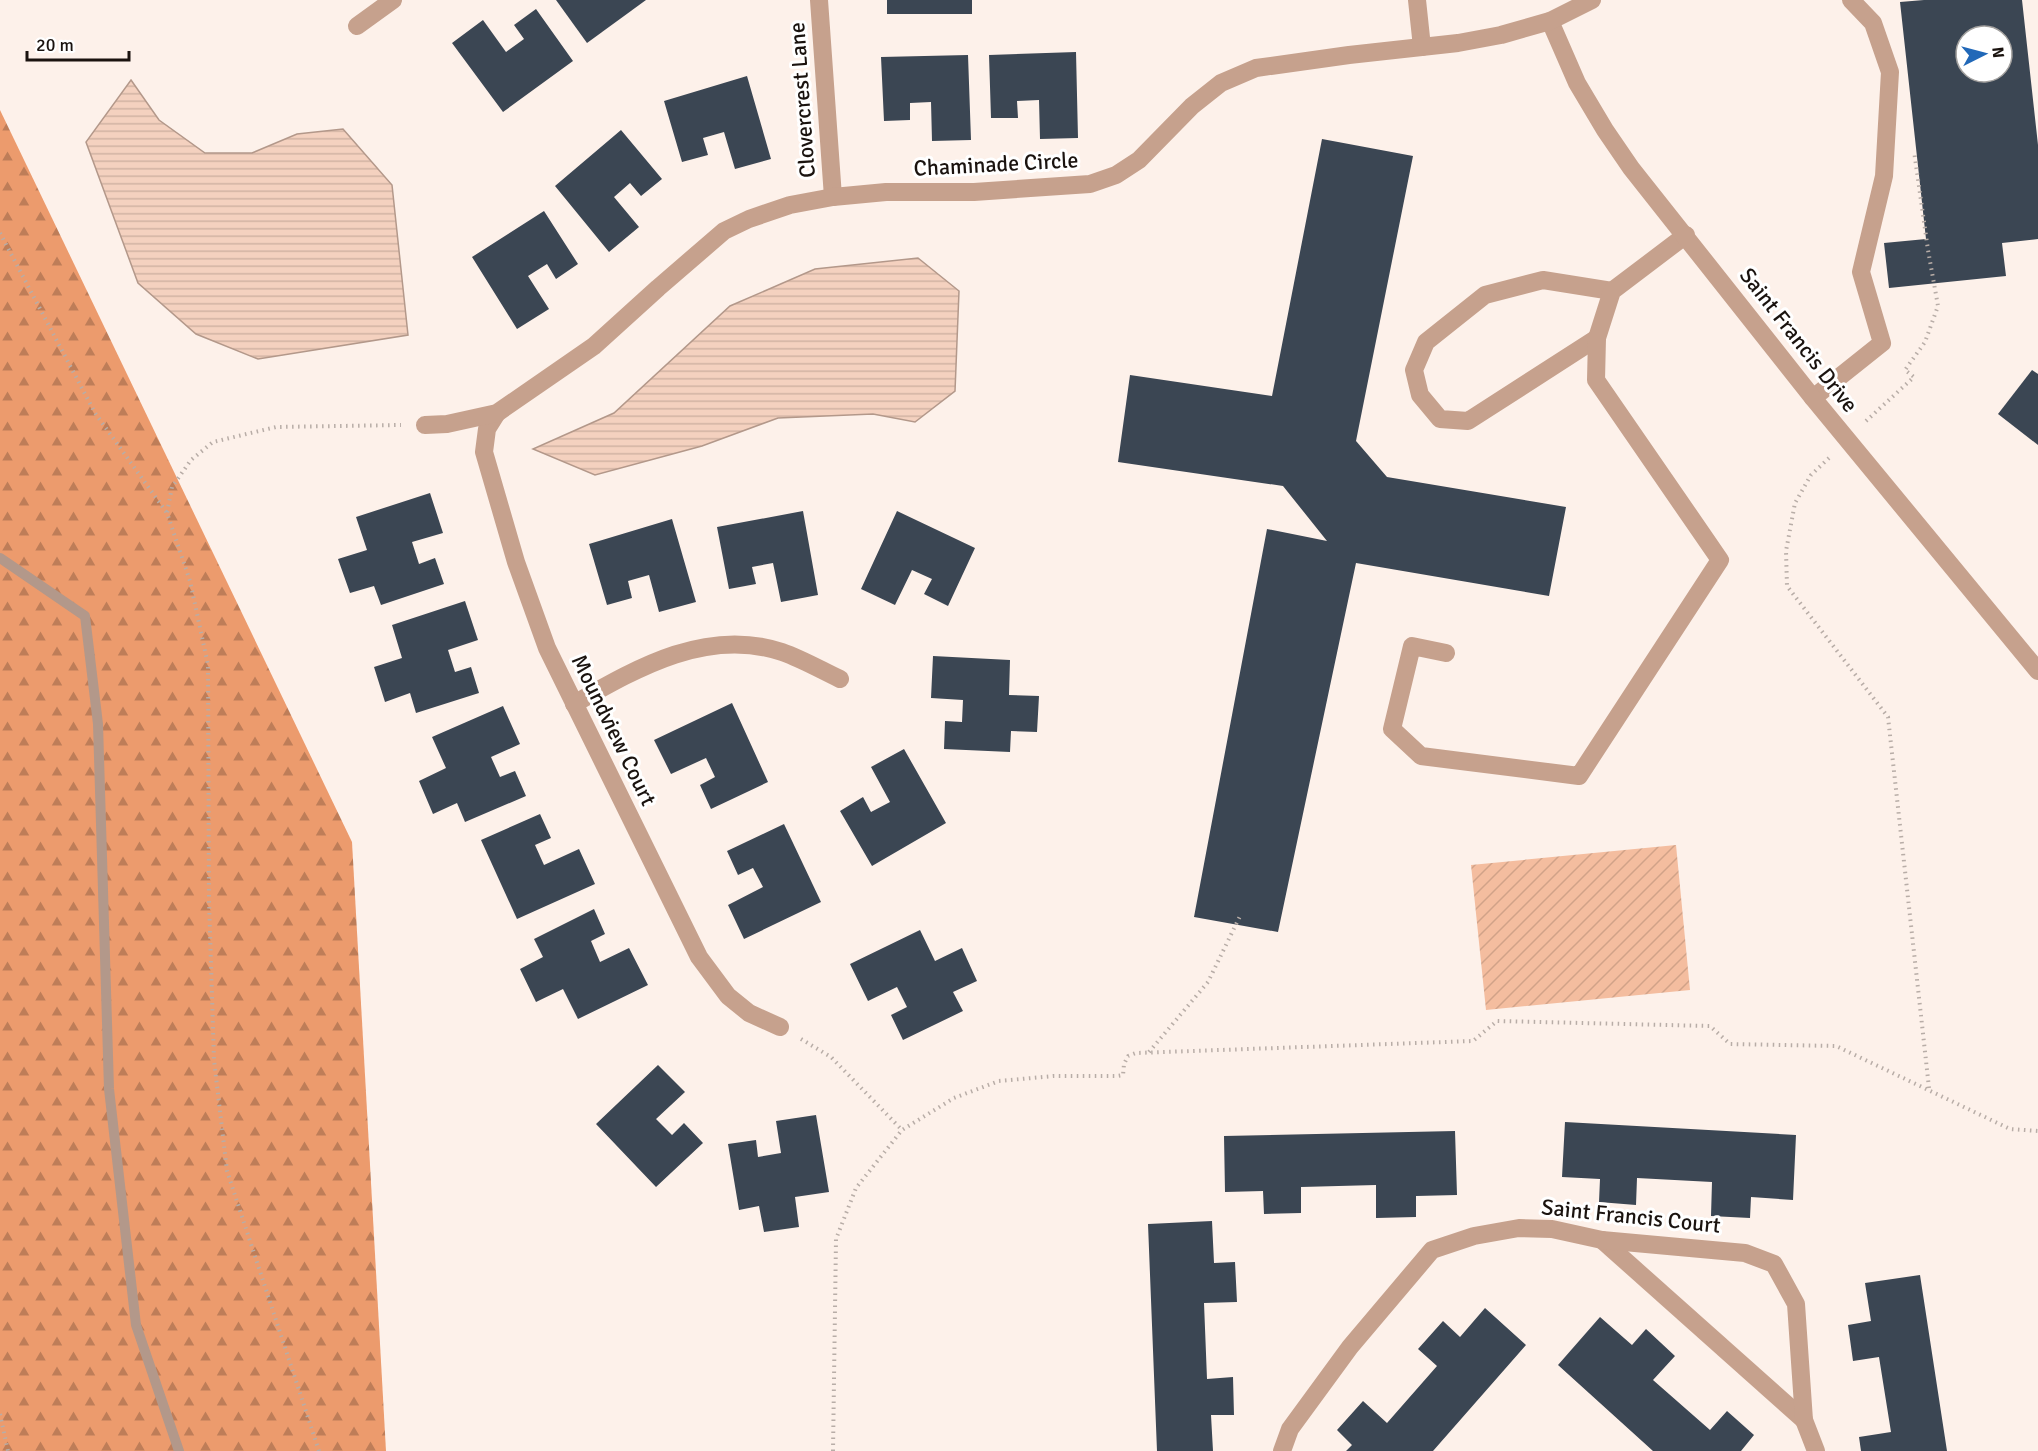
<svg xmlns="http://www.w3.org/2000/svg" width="2038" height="1451" viewBox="0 0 2038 1451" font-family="Signika,sans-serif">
<defs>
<pattern id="forest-firs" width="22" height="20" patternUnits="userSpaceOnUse" patternTransform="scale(1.5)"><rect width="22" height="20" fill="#ec9b6d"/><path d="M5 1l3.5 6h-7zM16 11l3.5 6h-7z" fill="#be7d58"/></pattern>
<pattern id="garden-furrows" width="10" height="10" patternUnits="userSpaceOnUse" patternTransform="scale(1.5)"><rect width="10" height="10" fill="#f4bd9f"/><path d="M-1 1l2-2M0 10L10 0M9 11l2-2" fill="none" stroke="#d1a288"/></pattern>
<pattern id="water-rules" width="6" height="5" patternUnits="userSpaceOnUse" patternTransform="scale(1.5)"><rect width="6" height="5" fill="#f4d1bf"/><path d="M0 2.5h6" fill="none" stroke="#d1b3a3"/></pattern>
</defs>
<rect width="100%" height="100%" fill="#fdf1ea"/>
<path fill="url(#forest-firs)" d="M0,110L352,842L386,1451H0Z"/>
<path fill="url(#garden-furrows)" d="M1676,845L1690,990L1486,1010L1471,865Z"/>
<g fill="url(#water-rules)" stroke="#b3988a" stroke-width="1.5">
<path d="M131,80L159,120L205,153H252L297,134L343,129L392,185L408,335L258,359L196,334L138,283L86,142Z"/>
<path d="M918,258L959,291L955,391L915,422L873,414L778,418L702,446L595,475L533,449L614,413L730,306L815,269Z"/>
</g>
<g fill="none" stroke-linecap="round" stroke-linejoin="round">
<path stroke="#b3988a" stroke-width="10" d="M0,558L85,616L98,724L109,1089L136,1325L179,1451"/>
</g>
<g fill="#3b4653" fill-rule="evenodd">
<path d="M556,0H646L587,43Z"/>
<rect x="887" y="0" width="85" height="14"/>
<path d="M1924,0H2022L2038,145V239L2002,243L2006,276L1889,288L1884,243L1926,239L1900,2ZM1966,36H2002V72H1966Z"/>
<path d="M536,9L573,61L503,112L452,43L483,20L506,52L524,39L514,25Z"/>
<path d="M1076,52L1078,138L1040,139L1039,100L1017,101L1018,118H991L989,55Z"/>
<path d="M968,55L971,140L932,141L931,102L910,103V120L884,121L881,57Z"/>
<path d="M747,76L771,159L735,169L724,132L703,138L708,155L682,162L664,101Z"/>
<path d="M621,130L662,179L641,196L630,183L614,197L639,227L609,252L555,186Z"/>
<path d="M1322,139L1413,156L1356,441L1387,477L1566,507L1549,596L1356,563L1278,932L1194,917L1267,529L1327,541L1283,486L1118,462L1130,375L1272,396Z"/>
<path d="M544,211L578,264L556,279L547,264L528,276L549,309L517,329L472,257Z"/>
<path d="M2032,370L2038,374V445L1998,414Z"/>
<path d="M430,493L443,533L412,542L419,564L435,558L444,584L381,605L374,586L350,593L338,559L367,550L356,517Z"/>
<path d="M803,511L818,595L781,602L773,563L752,567L756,584L729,589L717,527Z"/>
<path d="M897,511L975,548L948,606L924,594L932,579L912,570L895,605L861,589Z"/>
<path d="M672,519L696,602L659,612L649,575L628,581L632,598L607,605L589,544Z"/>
<path d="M465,601L478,640L448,650L455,672L471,667L479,693L416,713L410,693L385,702L374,667L402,658L392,625Z"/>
<path d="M933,656L1010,660L1009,695L1039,696L1037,732L1011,731L1010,752L944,749L945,721L962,722L963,700L931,698Z"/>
<path d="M732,703L768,782L711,809L700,785L715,777L706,758L671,774L654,740Z"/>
<path d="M503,706L520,744L491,757L500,777L515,771L526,796L465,822L457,803L433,814L419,781L446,768L432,737Z"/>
<path d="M904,749L946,823L872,866L840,811L863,797L871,812L890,802L871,767Z"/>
<path d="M540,814L551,838L535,845L544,865L579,849L595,884L517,919L481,840Z"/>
<path d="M784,824L821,902L744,939L728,905L763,887L753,868L738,875L727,851Z"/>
<path d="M594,909L605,934L591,941L600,962L629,948L648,985L578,1019L563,989L536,1002L520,969L543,957L534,939Z"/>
<path d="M920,930L935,961L962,948L977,981L953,992L963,1011L903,1040L891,1015L907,1007L897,987L868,1001L850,964Z"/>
<path d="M658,1065L685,1092L656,1119L672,1135L684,1123L703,1143L656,1187L596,1124Z"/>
<path d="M816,1115L829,1192L795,1197L799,1227L764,1232L759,1206L739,1210L728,1144L756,1140L758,1157L781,1153L776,1121Z"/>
<path d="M1565,1122L1796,1135L1793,1200L1751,1197L1750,1218L1711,1216L1712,1182L1637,1178L1636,1205L1599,1202L1600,1179L1562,1177Z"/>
<path d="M1455,1131L1457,1195L1416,1196V1217L1376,1218V1185L1301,1187V1213L1264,1214L1263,1191L1225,1192L1224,1136Z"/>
<path d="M1212,1221L1214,1263L1235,1262L1237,1302L1204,1303L1207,1379L1233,1377L1234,1415H1211L1213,1451H1157L1148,1224Z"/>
<path d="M1920,1275L1947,1451H1861L1859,1437L1891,1432L1879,1357L1853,1361L1848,1325L1871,1321L1865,1283Z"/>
<path d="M1485,1308L1526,1345L1433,1451H1346L1352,1445L1337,1430L1363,1401L1387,1423L1437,1366L1418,1349L1443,1321L1460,1337Z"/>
<path d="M1600,1317L1632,1345L1646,1329L1675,1356L1653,1380L1710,1430L1727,1411L1754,1435L1741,1451H1653L1558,1365Z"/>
</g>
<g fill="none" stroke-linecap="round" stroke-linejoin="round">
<g stroke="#b8ada7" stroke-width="4" stroke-dasharray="1.5 4.5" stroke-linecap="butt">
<path d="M0,233L95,413L167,513"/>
<path d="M1866,421L1914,377L1905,370L1925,342L1938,306L1928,250L1914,151"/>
<path d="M1829,458L1811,475L1795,503L1786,551L1787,586L1888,717L1929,1088"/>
<path d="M801,1039L831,1057L902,1130"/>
<path d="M1149,1052L1208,982L1241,914"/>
<path d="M0,1414L8,1451"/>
<path d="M319,1451L227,1171L214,1060L209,901L208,665L190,581L167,513L172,487L191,460L213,442L276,427L401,425"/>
<path d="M833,1451L836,1239L856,1188L902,1130L954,1098L999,1081L1054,1076H1117L1123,1075L1124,1064L1128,1056L1136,1053L1473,1041L1497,1021L1710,1026L1730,1044L1836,1046L2010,1129L2038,1131"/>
</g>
<g stroke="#c6a18d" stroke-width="18">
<path d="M1417,0L1422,47"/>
<path d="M1597,338L1468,421L1440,419L1420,395L1414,370L1426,342L1485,295L1543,280L1612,291"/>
<path d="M1813,398L1882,343L1861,272L1884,176L1890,72L1873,23L1851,0"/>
<path d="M1446,653L1412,646L1392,729L1421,756L1579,776L1720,560L1596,380L1597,338L1612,291L1686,235"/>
<path d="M1602,1240L1804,1420"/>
</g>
<g stroke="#c6a18d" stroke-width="18">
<path d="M819,0L833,197"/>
<path d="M1550,21L1577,83L1605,130L1631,168L1813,398L2038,671"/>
<path d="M357,26L393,0"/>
<path d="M497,413L487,429L484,452L516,562L547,648L699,957L728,996L749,1013L780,1027"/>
<path d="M425,425L447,424L497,413L594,346L658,288L724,231L749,219L790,205L833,197L886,192H974L1090,184L1116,175L1139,160L1192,106L1221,83L1256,68L1349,55L1458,43L1501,35L1550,21L1592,0"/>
<path d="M574,704C637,668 707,627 782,652C802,659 821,670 840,679"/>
<path d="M1282,1451L1290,1429L1350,1347L1432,1250L1474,1236L1519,1228L1552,1229L1602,1240L1745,1253L1774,1264L1796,1304L1804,1420L1816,1451"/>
</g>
</g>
<g text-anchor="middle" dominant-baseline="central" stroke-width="6" stroke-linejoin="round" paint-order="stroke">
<g font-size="22" fill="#1a130f" stroke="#fff">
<text transform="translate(802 100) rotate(-94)">Clovercrest Lane</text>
<text transform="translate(996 164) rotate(-3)">Chaminade Circle</text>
<text transform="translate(1799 340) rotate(52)">Saint Francis Drive</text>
<text transform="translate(614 730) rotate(64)">Moundview Court</text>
<text transform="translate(1631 1216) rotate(6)">Saint Francis Court</text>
</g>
</g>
<g transform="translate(1984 54) rotate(84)"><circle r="28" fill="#ffffff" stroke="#a3a19f" stroke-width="1.5"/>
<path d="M0-4.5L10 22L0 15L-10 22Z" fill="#2168b8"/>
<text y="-9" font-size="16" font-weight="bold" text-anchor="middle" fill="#1a130f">N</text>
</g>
<path d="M27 51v9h102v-9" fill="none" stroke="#1a130f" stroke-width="3"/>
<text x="36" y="51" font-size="18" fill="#1a130f" stroke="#ffffff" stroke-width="4.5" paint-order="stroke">20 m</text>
</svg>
